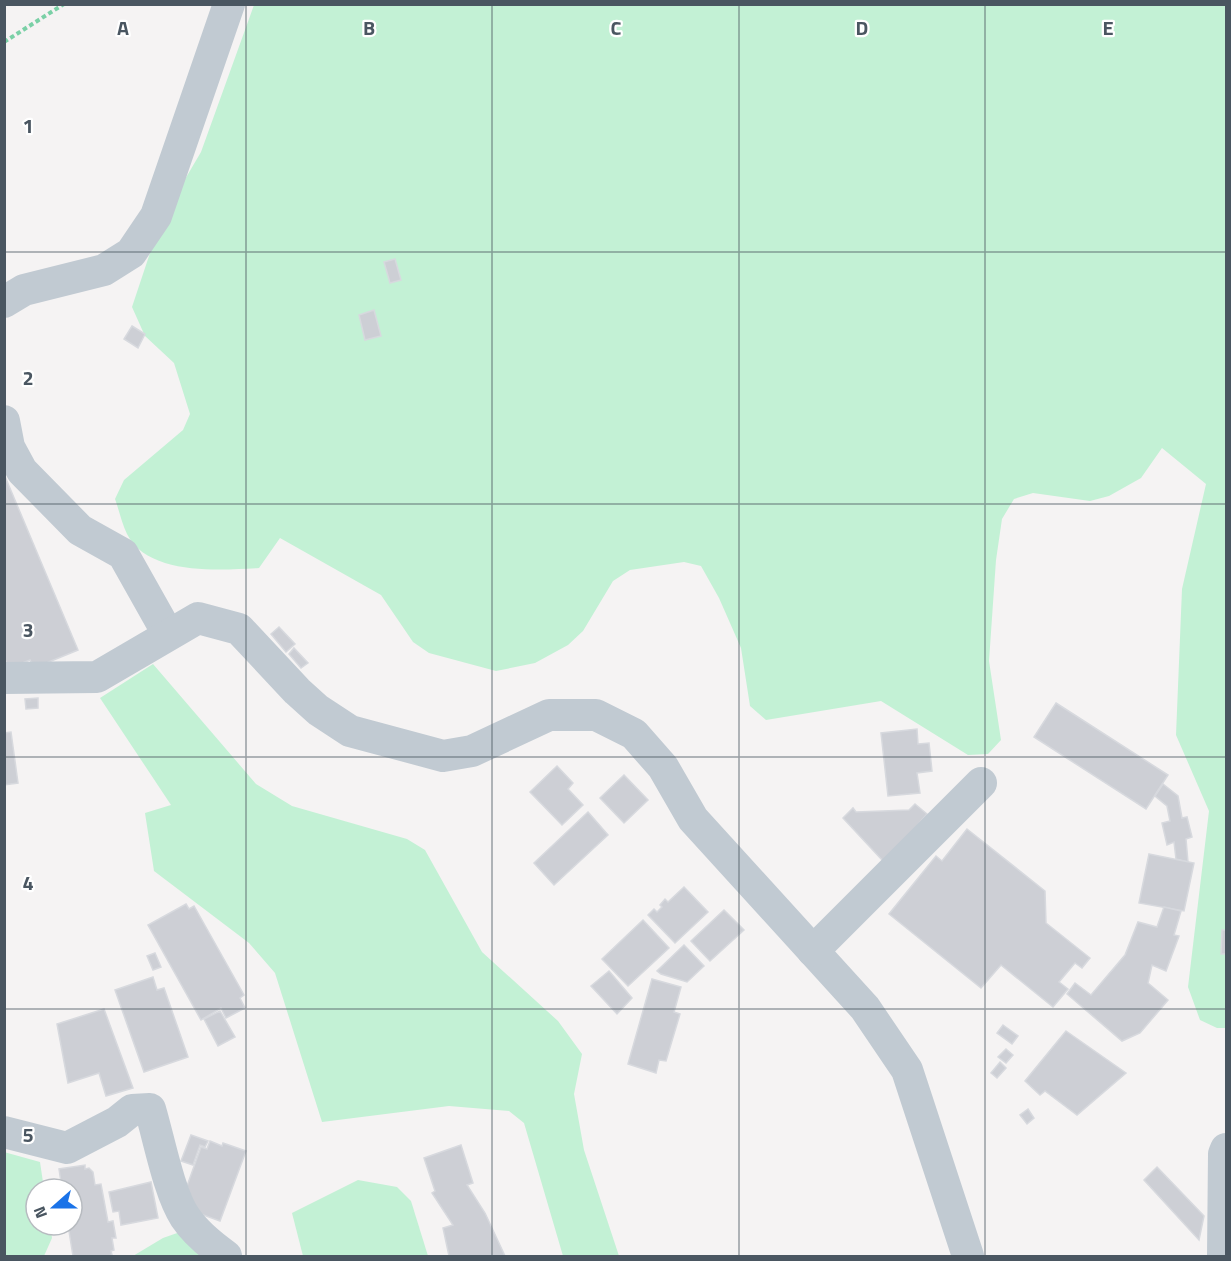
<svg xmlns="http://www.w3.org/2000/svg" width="1231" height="1261" viewBox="0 0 1231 1261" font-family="'Titillium Web',sans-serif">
<rect width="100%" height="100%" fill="#f5f3f3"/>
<g fill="#c3f1d5">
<path d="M254,5H1226V1028H1217L1200,1020L1188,987L1209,811L1176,735L1182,589L1206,484L1162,448L1141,478L1109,496L1090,501L1033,493L1014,499L1002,519L996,560L989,661L1001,740L988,754L968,755L881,701L766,720L750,706L741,648L719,598L701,566L684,562L630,570L613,581L583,631L568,645L535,663L496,671L429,653L413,642L381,595L280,538L259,568C220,570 148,576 127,534C122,524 119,510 115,499L124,480L183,430L190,414L174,363L145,336L132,307L161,220L201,152Z"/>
<path d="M153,664L256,784L292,806L407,839L425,850L482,952L558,1021L582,1054L574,1094L584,1150L619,1256H563L524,1123L509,1111L449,1106L322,1122L275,973L249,943L154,871L145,813L171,805L100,698Z"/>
<path d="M4,1152L40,1162L44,1189H36V1225H50L52,1238L44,1256H5Z"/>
<path d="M358,1180L397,1187L411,1201L428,1256H303L292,1213Z"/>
<path d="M180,1232L213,1256H133L163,1238Z"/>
</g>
<g fill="#cdcfd5" stroke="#d7d9de" stroke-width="1.5">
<path d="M395,259L401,280L390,283L384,262Z"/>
<path d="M374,310L381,336L365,340L359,315Z"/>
<path d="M132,326L145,334L138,348L124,339Z"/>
<path d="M4,474L78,650L34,668L30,660L10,668L4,658Z"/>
<path d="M279,627L295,644L286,652L271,634Z"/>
<path d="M294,648L308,663L301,668L289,654Z"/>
<path d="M38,698V708L26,709L25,699Z"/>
<path d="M1056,703L1168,775L1146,809L1034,737Z"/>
<path d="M917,729L918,744L929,743L932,771L917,773L920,793L888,796L881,733Z"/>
<path d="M11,732L18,783L4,785V733Z"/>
<path d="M557,766L573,783L568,789L583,805L562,825L530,792Z"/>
<path d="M624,775L648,800L624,823L600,798Z"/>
<path d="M1163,784L1178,796L1182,818L1187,817L1192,837L1186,839L1188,862L1176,859L1174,842L1167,845L1162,823L1170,821L1167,806L1155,796Z"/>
<path d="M915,804L927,814L897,849L883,861L843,818L853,808L856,812L909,810Z"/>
<path d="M588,812L608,835L554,885L534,863Z"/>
<path d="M967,829L1045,891L1046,923L1090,958L1082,968L1075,963L1059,982L1068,989L1053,1007L1001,965L981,988L889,914L936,856L942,861Z"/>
<path d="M1149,854L1194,863L1184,911L1139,903Z"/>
<path d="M684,887L708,912L675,943L648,915L654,909L657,912L662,907L660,905L665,899L668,902Z"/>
<path d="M186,904L189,909L194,906L244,995L240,998L245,1008L226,1018L221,1008L201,1020L148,925Z"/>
<path d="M1164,907L1181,911L1174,935L1179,936L1166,971L1152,965L1148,983L1168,1000L1140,1033L1122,1041L1067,994L1075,983L1091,995L1125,955L1138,922L1157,927Z"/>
<path d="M724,910L744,930L710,961L691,941Z"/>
<path d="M643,920L669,948L628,986L602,959Z"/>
<path d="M1222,930H1226V954H1221Z"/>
<path d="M684,945L704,966L687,982L661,974L657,971Z"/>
<path d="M155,953L161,967L153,970L147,956Z"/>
<path d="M609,971L632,998L617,1014L591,986Z"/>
<path d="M153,977L157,990L164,988L188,1057L144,1072L115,990Z"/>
<path d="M652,979L681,987L674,1012L680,1014L666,1061L659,1060L656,1073L628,1064Z"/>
<path d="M104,1009L133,1088L106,1096L99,1073L68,1083L57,1024Z"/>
<path d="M220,1011L235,1037L218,1046L204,1019Z"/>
<path d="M1003,1025L1018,1036L1012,1044L997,1033Z"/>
<path d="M1066,1031L1126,1073L1077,1115L1045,1091L1040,1095L1025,1081Z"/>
<path d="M1006,1049L1013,1055L1006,1063L998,1057Z"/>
<path d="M1000,1062L1006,1068L997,1078L991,1073Z"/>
<path d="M1028,1109L1034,1118L1027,1124L1020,1115Z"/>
<path d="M191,1135L208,1141L205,1147L200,1145L193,1165L181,1161Z"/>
<path d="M210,1141L222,1146L223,1143L246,1151L220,1221L195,1212L187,1186L201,1147L207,1149Z"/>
<path d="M461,1145L473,1183L467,1185L485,1213L505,1256H449L443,1228L453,1225L432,1193L435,1191L424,1158Z"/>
<path d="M85,1165V1169L89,1168L93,1172L95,1185L101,1184L108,1222L113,1221L116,1238H112L114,1250L111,1251L112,1255L108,1256H73L68,1225H72V1189H62L59,1169Z"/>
<path d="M1157,1167L1204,1216L1199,1240L1144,1180Z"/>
<path d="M151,1182L158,1218L121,1225L119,1211L113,1212L109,1192Z"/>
</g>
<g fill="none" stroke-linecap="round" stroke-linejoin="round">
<path stroke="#7ad0a6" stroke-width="4" stroke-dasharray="4.5 3" stroke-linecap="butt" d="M4,42L64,4"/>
<g stroke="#c1cad2" stroke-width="32">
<path d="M4,302L24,290L104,270L131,253L156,216L229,4"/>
<path d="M4,421L9,447L22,471L80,530L123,554L168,634"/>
<path d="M4,678L97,677L198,618L239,629L297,691L318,710L350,731L443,756L472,751L549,715H596L634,734L663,767L693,819L865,1008L907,1070L968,1256"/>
<path d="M813,951L981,783"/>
<path d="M4,1132L67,1148L117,1122L132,1110L150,1109C159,1139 169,1193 185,1217C195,1232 212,1246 226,1256"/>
<path d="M1223,1256L1224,1154L1226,1149"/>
</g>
</g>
<path fill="none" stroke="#4a5661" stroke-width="1.5" stroke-opacity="0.55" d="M246,4V1256M492,4V1256M739,4V1256M985,4V1256M4,252H1226M4,504H1226M4,757H1226M4,1009H1226"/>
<g font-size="20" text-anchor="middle" font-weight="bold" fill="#4a5661" stroke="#fff" stroke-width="4.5" stroke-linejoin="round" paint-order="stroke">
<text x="123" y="35">A</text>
<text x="369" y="35">B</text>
<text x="616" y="35">C</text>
<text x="862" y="35">D</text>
<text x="1108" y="35">E</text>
<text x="28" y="133">1</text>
<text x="28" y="385">2</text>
<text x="28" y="637">3</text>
<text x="28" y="890">4</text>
<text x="28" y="1142">5</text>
</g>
<rect width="1231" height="1261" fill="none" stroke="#4a5661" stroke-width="12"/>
<g transform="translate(54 1207) rotate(249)"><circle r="28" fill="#ffffff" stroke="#b7bbc0" stroke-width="1.5"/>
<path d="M0-4.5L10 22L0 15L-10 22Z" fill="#1a73e8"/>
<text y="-9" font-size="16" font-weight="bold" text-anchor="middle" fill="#4a5661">N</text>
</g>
</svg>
